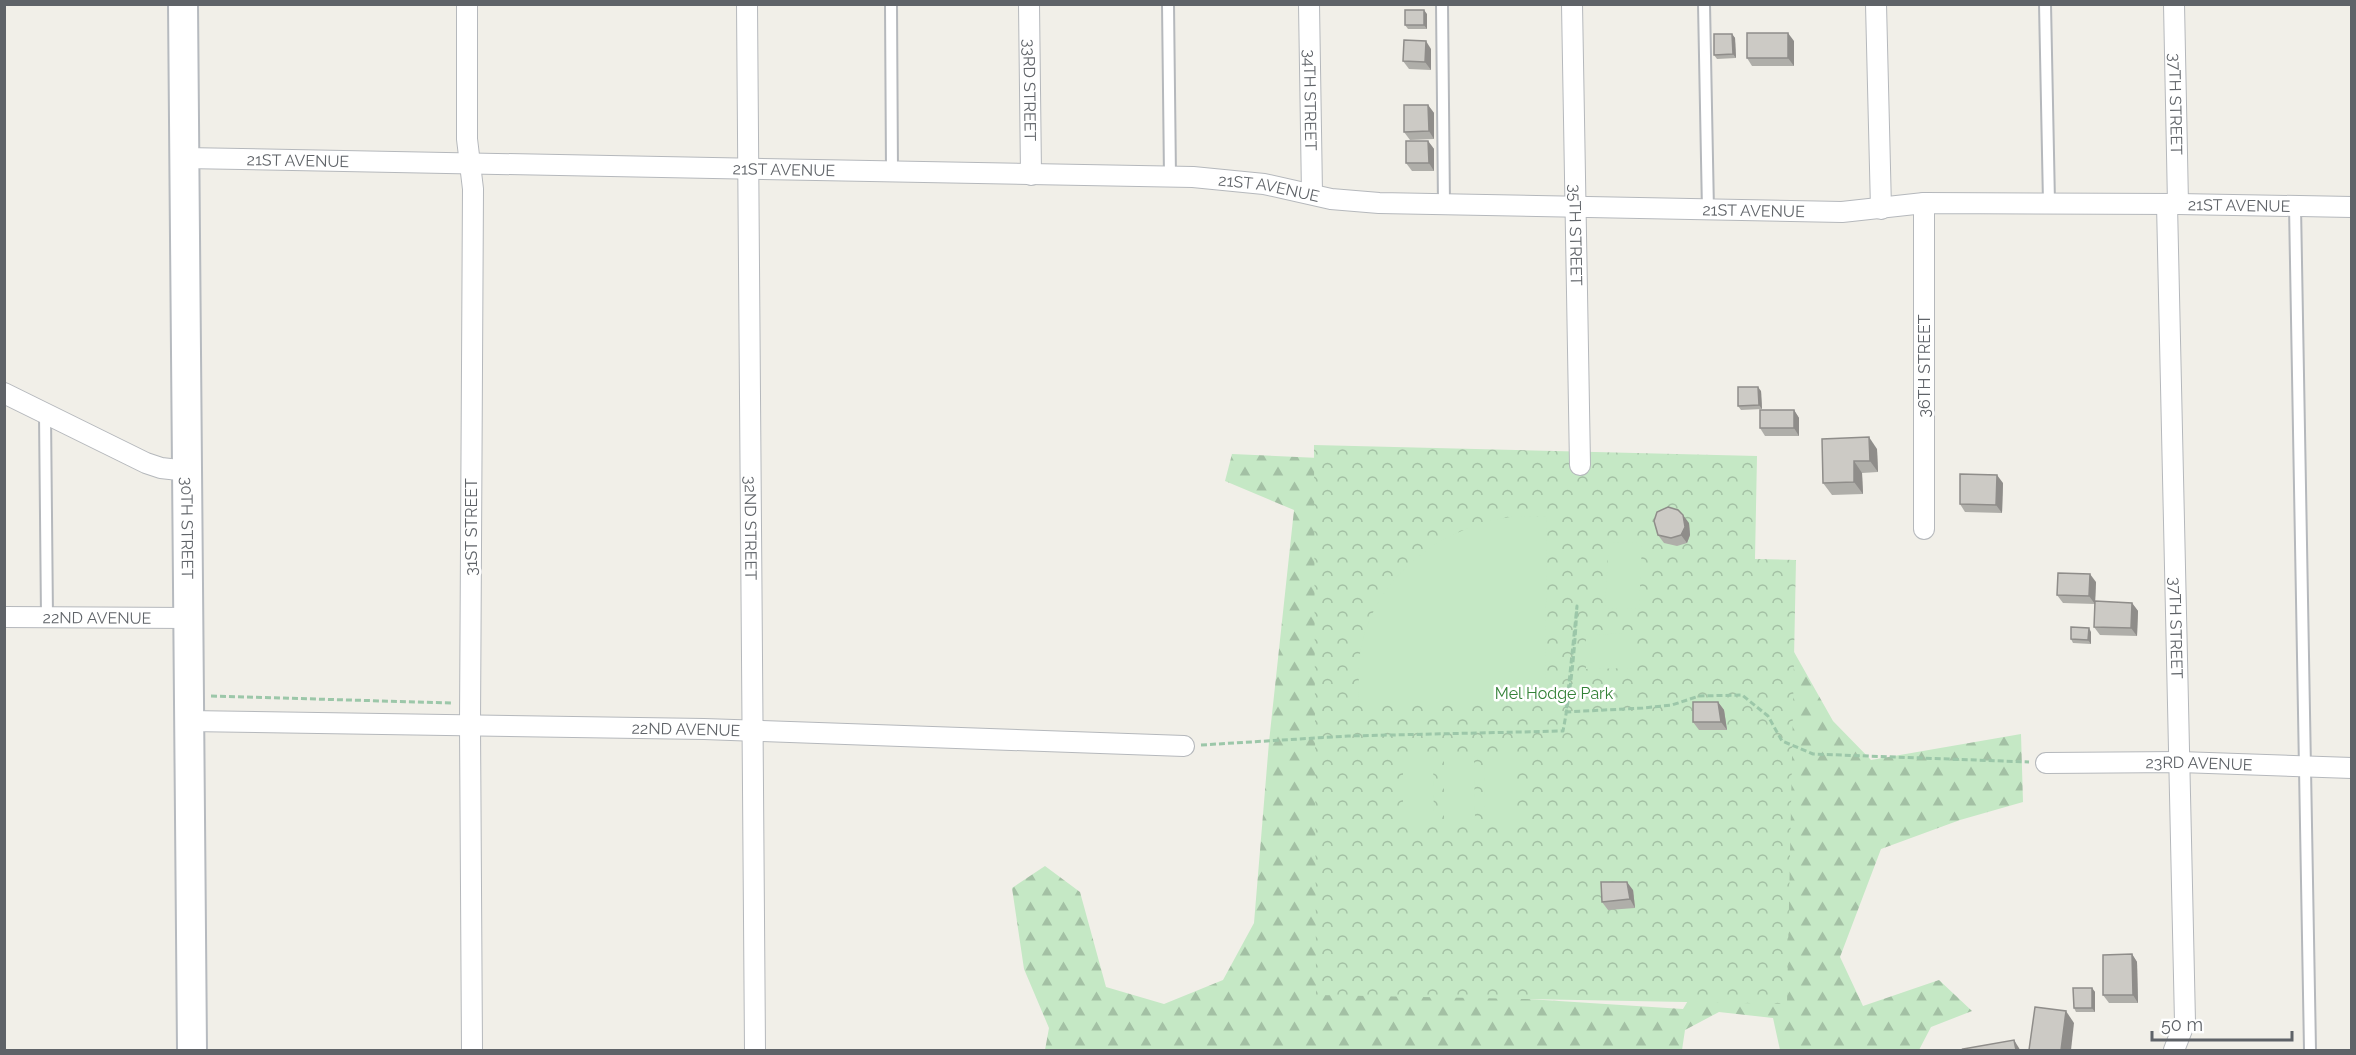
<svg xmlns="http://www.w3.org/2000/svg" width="2356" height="1055" viewBox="0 0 2356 1055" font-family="Raleway,sans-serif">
<defs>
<pattern id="forest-firs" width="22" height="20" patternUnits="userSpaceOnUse" patternTransform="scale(1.5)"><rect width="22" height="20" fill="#c5e8c5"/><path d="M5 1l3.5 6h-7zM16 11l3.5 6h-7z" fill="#a3c0a4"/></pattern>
<pattern id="park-crowns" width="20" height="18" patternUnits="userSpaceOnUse" patternTransform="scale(1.5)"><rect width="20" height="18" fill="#c5e8c5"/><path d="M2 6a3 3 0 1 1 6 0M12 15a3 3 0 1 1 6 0" fill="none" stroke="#a3c0a4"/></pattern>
</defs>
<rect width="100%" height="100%" fill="#f1efe8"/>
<path fill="url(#forest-firs)" d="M1232,454L1319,458L1343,987L1683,1009L1724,941L1785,636L1833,721L1871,760L2021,734L2023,802L1960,820L1881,849L1840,957L1863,1006L1939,980L1972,1011L1931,1027L1919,1050H1780L1773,1018L1719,1012L1685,1030L1682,1050H1045L1049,1028L1024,969L1012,888L1045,866L1080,892L1106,987L1164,1004L1223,980L1254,923L1269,742L1294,510L1225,481Z"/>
<path fill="url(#park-crowns)" d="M1314,445L1757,456L1755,559L1796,560L1787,1004L1316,995Z"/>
<g fill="#c5e8c5">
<path d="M1517,516L1547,517L1545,689L1529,705H1359C1359,688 1358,671 1360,654C1373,576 1442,525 1517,516Z"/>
<path d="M1609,542L1642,543L1639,609L1605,608Z"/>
<path d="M1633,633V668L1586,669V635Z"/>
<path d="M1444,754H1474L1475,820H1444Z"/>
<path d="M1403,755H1433L1434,821H1403Z"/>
<path d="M1484,755H1515V821H1485Z"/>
</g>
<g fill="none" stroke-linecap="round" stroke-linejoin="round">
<g stroke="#b5b8bc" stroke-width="14">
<g id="lane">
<path d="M891,4L892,173"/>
<path d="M1168,4L1170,177"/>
<path d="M1442,4L1444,205"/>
<path d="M1704,4L1708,211"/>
<path d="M2045,4L2049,203"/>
<path d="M2295,206L2310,1050"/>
<path d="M45,414L47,617"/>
</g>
</g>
<g stroke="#b5b8bc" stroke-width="22">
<g id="street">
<path d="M467,4V139L473,189L470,725L472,1050"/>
<path id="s1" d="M747,4L755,1050"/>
<path id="s2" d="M1029,4L1031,175"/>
<path id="s3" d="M1309,4L1312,194"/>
<path id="s4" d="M1572,4L1580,465"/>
<path d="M1876,4L1881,209"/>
<path id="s5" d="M2174,4L2178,204"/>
<path id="s6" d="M184,158L1193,177L1264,184L1331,199L1379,203L1842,212L1924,203L2178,204L2352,207"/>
<path d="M1924,203V529"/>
<path id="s7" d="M2167,204L2185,1022L2174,1050"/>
<path d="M4,393L146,463L161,468L188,471"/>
<path id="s8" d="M4,617L188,618"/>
<path id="s9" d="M188,721L704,729L1184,746"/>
<path id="s10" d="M2046,763L2180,762L2352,768"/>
</g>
</g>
<g stroke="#b6babf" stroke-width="32">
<g id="secondary">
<path id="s11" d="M183,4L192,1050"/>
</g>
</g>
<g stroke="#9cc7a9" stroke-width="3" stroke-dasharray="6 3" stroke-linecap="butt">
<path d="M211,696L452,703"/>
<path d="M1201,745L1348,736L1563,731C1571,689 1575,649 1577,606L1566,712L1643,708L1672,705L1699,696L1742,695L1768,716L1782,741L1813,754L2029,762"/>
</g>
<use href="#lane" stroke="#fff" stroke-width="10"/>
<use href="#street" stroke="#fff" stroke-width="20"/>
<use href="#secondary" stroke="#fff" stroke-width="28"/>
</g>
<g fill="#afaea9">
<path d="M1427,14V29H1408L1405,25Z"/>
<path d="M1732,34L1735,38L1736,58L1717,59L1714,55Z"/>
<path d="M1794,41V66H1752L1747,58Z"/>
<path d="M1431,49V70L1409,69L1403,61Z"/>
<path d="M1428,105L1434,113V139L1410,140L1404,132Z"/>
<path d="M1428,141L1434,149V171H1412L1406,163Z"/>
<path d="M1761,391L1762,409L1741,410L1738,406Z"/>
<path d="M1794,410L1799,418V436H1765L1760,428Z"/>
<path d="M1822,439L1877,449L1878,472L1862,473L1863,494L1832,495L1823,483Z"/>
<path d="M2003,483L2002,513L1965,512L1960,504Z"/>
<path d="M1689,523L1690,535L1687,543L1677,546L1664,543L1658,535Z"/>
<path d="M2096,582L2095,602L2132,603L2138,611L2137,636L2100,635L2094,627L2095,604L2063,603L2057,595Z"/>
<path d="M2091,632V644L2073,643L2071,639Z"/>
<path d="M1718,702L1724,710L1727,730H1699L1693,722Z"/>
<path d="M1633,890L1635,908L1608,910L1602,902Z"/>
<path d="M2132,954L2137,962L2138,1003H2109L2103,995Z"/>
<path d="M2092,988L2095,992V1012H2076L2074,1008Z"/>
</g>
<g fill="#8f8d8a">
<path d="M1424,10L1427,14V29L1424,25Z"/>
<path d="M1788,33L1794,41V66L1788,58Z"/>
<path d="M1732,34L1735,38L1736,58L1733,54Z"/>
<path d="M1426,41L1431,49V70L1425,62Z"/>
<path d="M1428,105L1434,113V139L1429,131Z"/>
<path d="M1428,141L1434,149V171L1429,163Z"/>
<path d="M1758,387L1761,391L1762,409L1759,405Z"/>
<path d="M1794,410L1799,418V436L1794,428Z"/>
<path d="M1869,437L1877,449L1878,472L1870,461Z"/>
<path d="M1854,461L1862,473L1863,494L1854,482Z"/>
<path d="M1997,475L2003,483L2002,513L1996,505Z"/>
<path d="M1683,515L1689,523L1690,535L1687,543L1681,535Z"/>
<path d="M2090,574L2096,582L2095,604L2089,596Z"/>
<path d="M2132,603L2138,611L2137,636L2131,628Z"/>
<path d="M2089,628L2091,632V644L2088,640Z"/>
<path d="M1718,702L1724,710L1727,730L1721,722Z"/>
<path d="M1627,882L1633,890L1635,908L1630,899Z"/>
<path d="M2132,954L2137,962L2138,1003L2133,995Z"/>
<path d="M2092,988L2095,992V1012L2092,1008Z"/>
<path d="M2066,1011L2074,1023L2071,1050H2061Z"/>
<path d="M2014,1040L2019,1048L2020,1050H2016Z"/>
</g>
<g fill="#cccac5" stroke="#8f8d8a" stroke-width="1.5">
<rect x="1405" y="10" width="19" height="15"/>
<rect x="1747" y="33" width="41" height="25"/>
<path d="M1714,34H1732L1733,54L1714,55Z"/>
<path d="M1404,40L1426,41L1425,62L1403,61Z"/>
<path d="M1404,105H1428L1429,131L1404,132Z"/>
<path d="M1406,141H1428L1429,163H1406Z"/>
<path d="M1738,387H1758L1759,405L1738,406Z"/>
<rect x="1760" y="410" width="34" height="18"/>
<path d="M1869,437L1870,461H1854V482L1823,483L1822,439Z"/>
<path d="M1960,474L1997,475L1996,505L1960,504Z"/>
<path d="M1668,507L1678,510L1683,515L1685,527L1681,535L1671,538L1658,535L1654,521L1657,512Z"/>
<path d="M2058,573L2090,574L2089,596L2057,595Z"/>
<path d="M2095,601L2132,603L2131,628L2094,627Z"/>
<path d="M2071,627L2089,628L2088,640L2071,639Z"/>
<path d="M1693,702H1718L1721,722H1693Z"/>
<path d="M1601,882H1627L1630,899L1602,902Z"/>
<path d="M2132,954L2133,995H2103V955Z"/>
<path d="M2073,988H2092V1008H2074Z"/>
<path d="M2035,1007L2066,1011L2061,1050H2029Z"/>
<path d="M2014,1040L2016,1050H1964L1963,1049Z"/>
</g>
<g text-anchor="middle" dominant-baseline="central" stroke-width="5" stroke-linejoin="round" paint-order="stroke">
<g font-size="16" fill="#5f6368" stroke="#fff">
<text stroke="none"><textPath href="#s2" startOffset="86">33RD STREET</textPath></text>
<text stroke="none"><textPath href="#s3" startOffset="96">34TH STREET</textPath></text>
<text stroke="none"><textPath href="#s5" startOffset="100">37TH STREET</textPath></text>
<text stroke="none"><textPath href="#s6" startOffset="114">21ST AVENUE</textPath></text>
<text stroke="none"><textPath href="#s6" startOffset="600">21ST AVENUE</textPath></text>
<text stroke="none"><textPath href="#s6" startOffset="1086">21ST AVENUE</textPath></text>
<text stroke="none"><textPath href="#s6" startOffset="2058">21ST AVENUE</textPath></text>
<text stroke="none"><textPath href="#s6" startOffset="1572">21ST AVENUE</textPath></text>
<text stroke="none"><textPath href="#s4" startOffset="231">35TH STREET</textPath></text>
<text transform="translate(1924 366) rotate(-90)">36TH STREET</text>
<text transform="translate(471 527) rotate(-90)">31ST STREET</text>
<text stroke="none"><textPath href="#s1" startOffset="524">32ND STREET</textPath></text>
<text stroke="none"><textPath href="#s11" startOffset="524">30TH STREET</textPath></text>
<text stroke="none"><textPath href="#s8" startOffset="93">22ND AVENUE</textPath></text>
<text stroke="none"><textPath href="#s7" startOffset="424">37TH STREET</textPath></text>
<text stroke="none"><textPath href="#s9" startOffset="498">22ND AVENUE</textPath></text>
<text stroke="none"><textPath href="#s10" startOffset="153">23RD AVENUE</textPath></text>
</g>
<g font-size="16" fill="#348238" stroke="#fff">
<text x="1554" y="693">Mel Hodge Park</text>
</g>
</g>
<rect width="2356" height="1055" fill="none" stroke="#5f6368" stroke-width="12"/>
<path d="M2152 1031v9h140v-9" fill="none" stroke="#5f6368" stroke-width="3"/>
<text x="2161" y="1031" font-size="18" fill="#5f6368" stroke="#ffffff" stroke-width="4.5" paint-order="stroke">50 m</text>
</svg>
